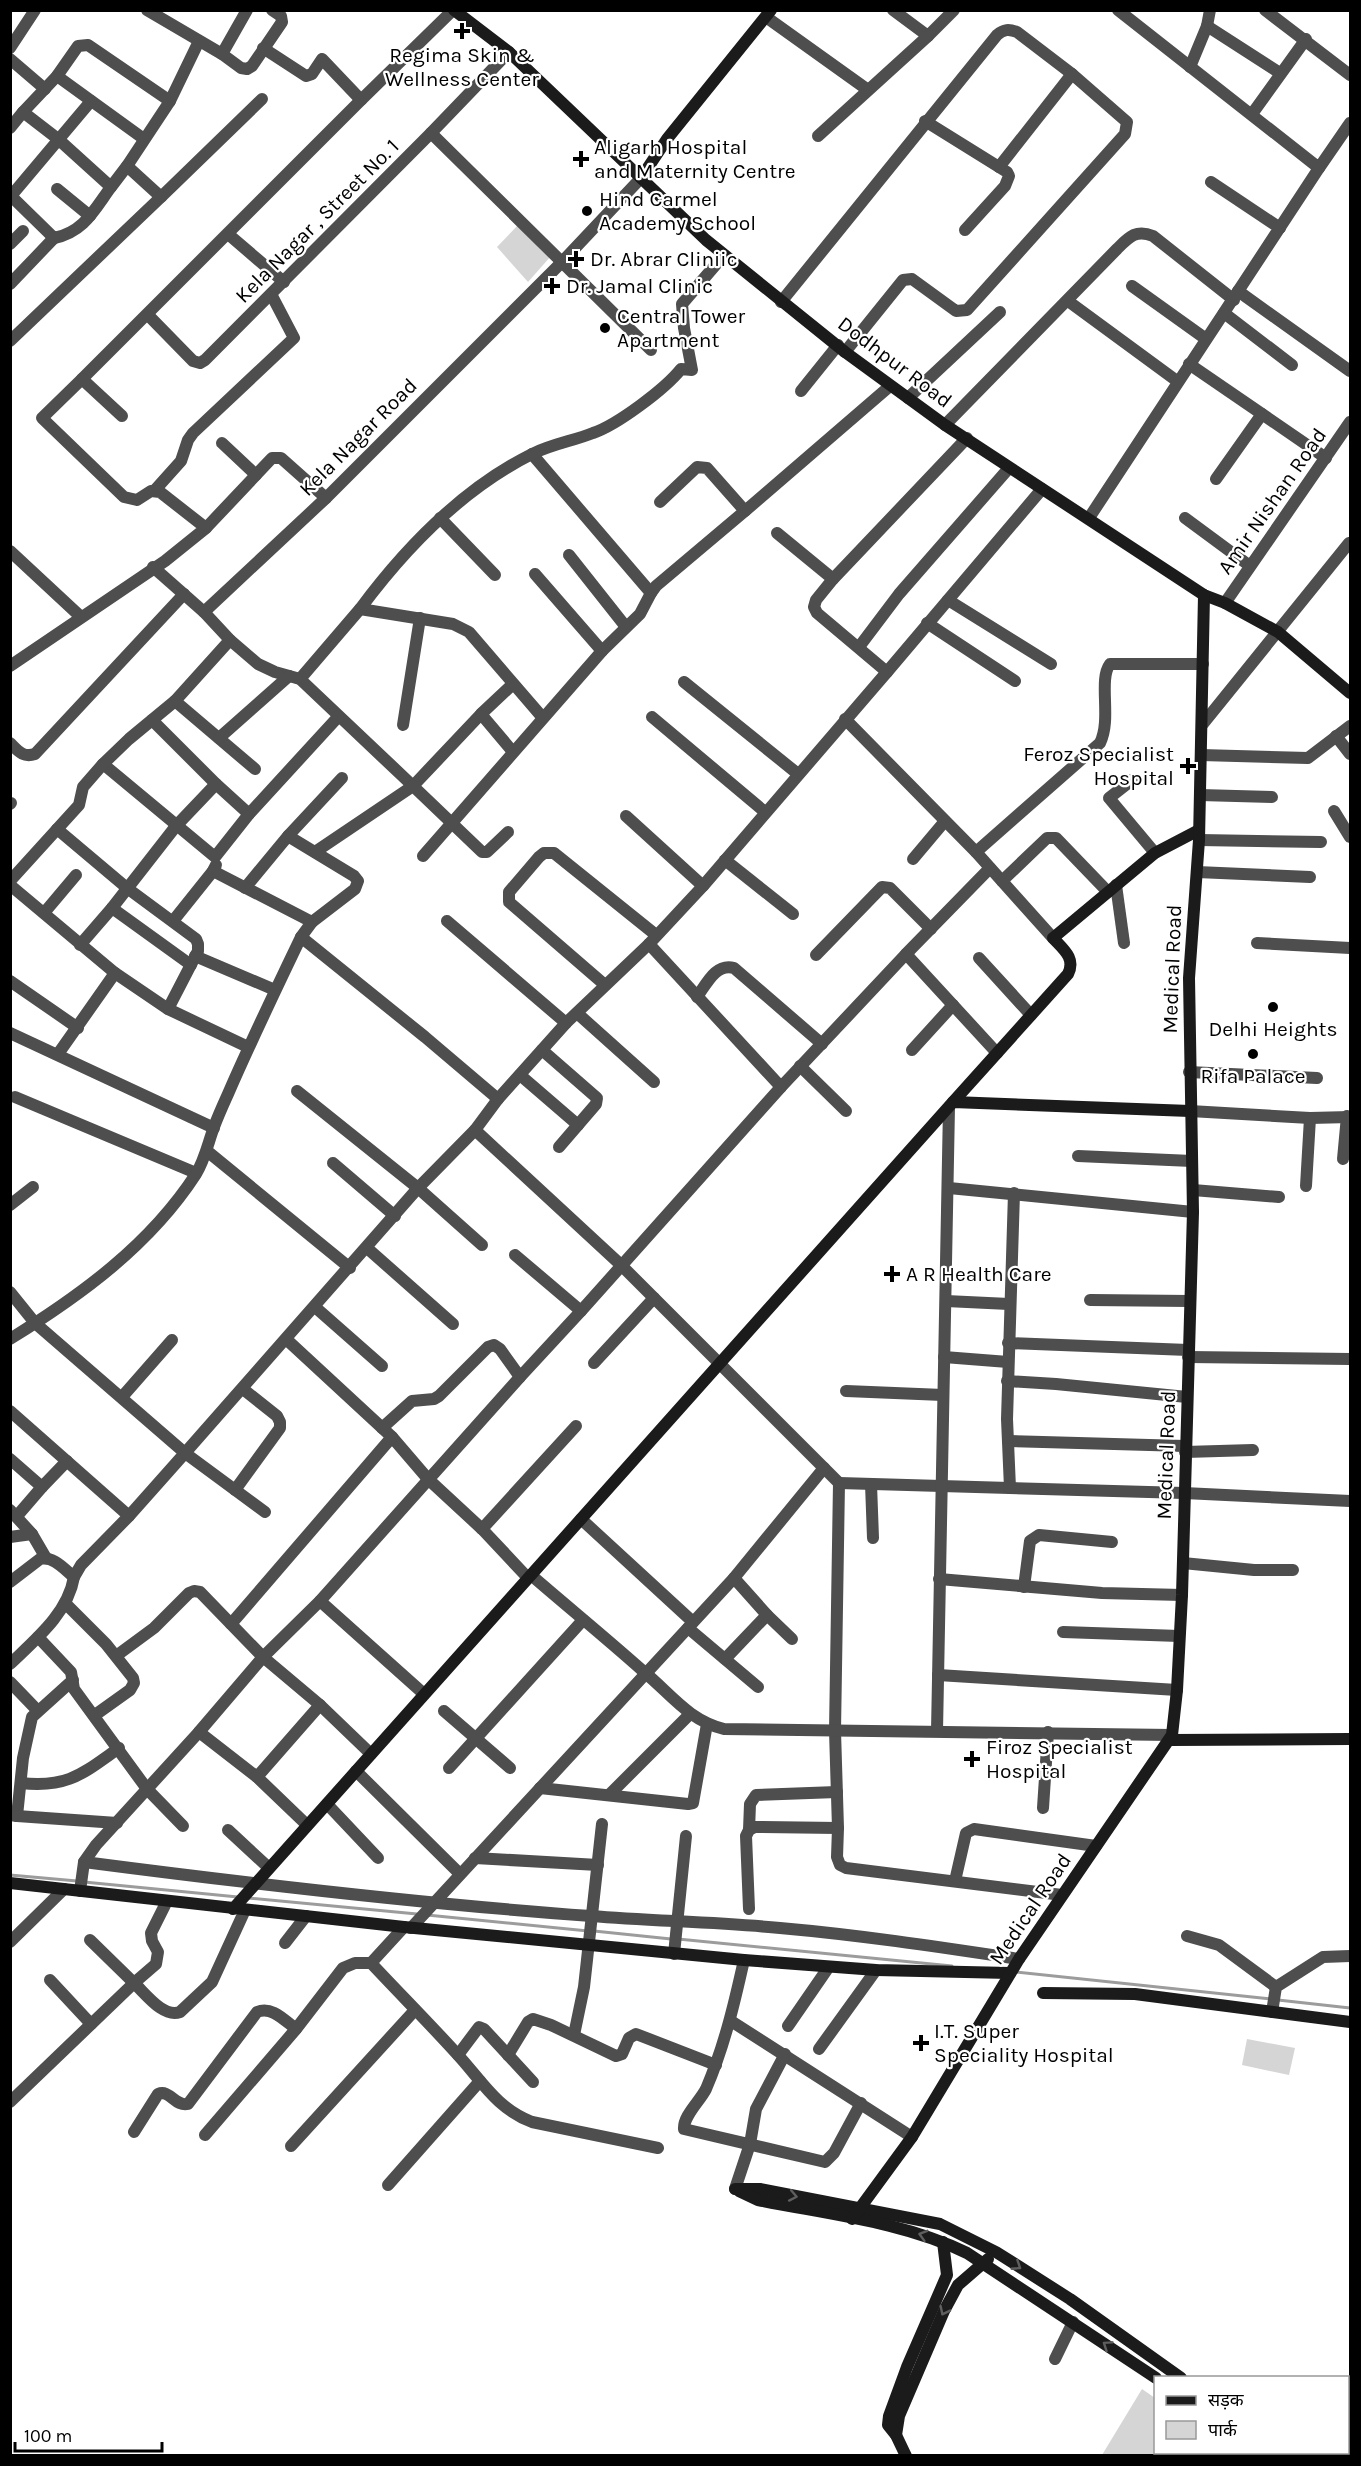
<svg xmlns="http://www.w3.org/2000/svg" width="1361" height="2466" viewBox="0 0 1361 2466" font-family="Karla,'Noto Sans Devanagari',sans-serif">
<rect width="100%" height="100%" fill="#fff"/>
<g fill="#d5d5d5">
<path d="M519,224L551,256L528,282L497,247Z"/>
<path d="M1247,2039L1295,2048L1289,2075L1242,2065Z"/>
<path d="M1142,2389L1155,2398L1156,2452H1239L1244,2455H1102Z"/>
</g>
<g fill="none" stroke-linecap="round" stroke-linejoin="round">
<g stroke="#9c9c9c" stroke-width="3">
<path d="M10,1875L77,1881"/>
<path d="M84,1882L238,1897"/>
<path d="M248,1898L417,1914"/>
<path d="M427,1915L588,1931"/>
<path d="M594,1931L671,1939"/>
<path d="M678,1939L952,1966"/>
<path d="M1015,1972L1271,1999"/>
<path d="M1278,2000L1350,2008"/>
</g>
<g stroke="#4e4e4e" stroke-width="12">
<path d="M147,10L222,54L241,68L247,69L252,66L282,22L281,16L272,10"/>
<path d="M893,10L928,36L954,10"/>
<path d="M1118,10L1319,168L1350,123"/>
<path d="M1265,10L1350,75"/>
<path d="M766,17L868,90"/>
<path d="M1207,26L1280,73"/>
<path d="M10,48L35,10"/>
<path d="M263,48L306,76L312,74L322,59L361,100"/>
<path d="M222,54L247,10"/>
<path d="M10,59L45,89"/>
<path d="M1190,67L1207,26L1210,10"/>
<path d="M57,76L144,139"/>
<path d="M23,112L57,76L78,46L88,45L170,101"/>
<path d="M1252,114L1306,39"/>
<path d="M925,121L1007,172L1009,176L1005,186L965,230"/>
<path d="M10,128L23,112L58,139L111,187L127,166L161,197L262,99"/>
<path d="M431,133L651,350"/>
<path d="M818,136L928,36"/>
<path d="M127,166L170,101L199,41"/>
<path d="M1211,182L1280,228"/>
<path d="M57,189L90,216"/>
<path d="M10,195L54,238C84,232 94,210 111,187"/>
<path d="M11,196L91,101"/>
<path d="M228,234L284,282"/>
<path d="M10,244L23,231"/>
<path d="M10,284L54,238"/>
<path d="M1132,286L1206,339"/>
<path d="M1238,291L1350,371"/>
<path d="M1068,301L1177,381"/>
<path d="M781,302L997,35C1004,29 1009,29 1017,32L1072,74"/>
<path d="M1224,313L1292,365"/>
<path d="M148,315L193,361L200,363L205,360L431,133L509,52"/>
<path d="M10,341L161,197"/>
<path d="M845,352L903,280L912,279L956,311L967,310L1125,134L1127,122L1072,74L999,167"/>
<path d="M1189,364L1262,414"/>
<path d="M82,379L361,100L453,10"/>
<path d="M801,391L838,345"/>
<path d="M908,398L1000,312"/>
<path d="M945,425L1117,249C1129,237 1136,229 1153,236L1234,300"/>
<path d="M222,443L256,475L272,458H281L326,498"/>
<path d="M532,454L651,593L640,614L602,651"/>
<path d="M1216,479L1262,414L1326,458"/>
<path d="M155,490L181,461L188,440L193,433L294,338L271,294"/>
<path d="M745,511L890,386"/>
<path d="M440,518L495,575"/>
<path d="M1089,518L1319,168"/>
<path d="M1185,518L1250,566"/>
<path d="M206,528L256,475"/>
<path d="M777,533L833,579L816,600L814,607L817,613L887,672L1042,489"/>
<path d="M10,551L81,617"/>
<path d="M569,555L626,627"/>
<path d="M153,567L204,612"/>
<path d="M833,579L967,438"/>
<path d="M651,593L656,586L745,511L707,468L697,467L660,502"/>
<path d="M948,600L1051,664"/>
<path d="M1225,603L1350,422"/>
<path d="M927,623L1015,681"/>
<path d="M230,640L258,664L275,672L300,679L413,786L481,714L513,684"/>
<path d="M859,647L899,594L1009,468"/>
<path d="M10,666L165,561L206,528L160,492L151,491L137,500L124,497L42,418L82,379L122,416"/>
<path d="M300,679L360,609"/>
<path d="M684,682L798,774"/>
<path d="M175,701L255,769"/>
<path d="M481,714L513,752"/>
<path d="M652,717L765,812"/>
<path d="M543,718L469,632L453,624L360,609C406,547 462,489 532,454C552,444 573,441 593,433C617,425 665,389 681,369L692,370L684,328L682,304L724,255"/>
<path d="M845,719L976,852L1053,938"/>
<path d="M152,720L216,784L249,814L338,717"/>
<path d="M403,725L420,618"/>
<path d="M1202,725L1349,543"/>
<path d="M1336,736L1350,754"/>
<path d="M219,738L289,676"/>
<path d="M10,743C18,751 23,758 35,754L184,594"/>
<path d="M1201,755L1308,758L1350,726"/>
<path d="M103,764L215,857L249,814"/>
<path d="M1132,780L1109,798L1155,853"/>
<path d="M1200,795L1272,797"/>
<path d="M10,804L11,803"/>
<path d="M1334,811L1350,837"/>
<path d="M626,816L703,886"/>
<path d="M57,829L127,888L196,939L198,944V951L168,1009"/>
<path d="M288,836L342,778"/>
<path d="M1199,840L1321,842"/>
<path d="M315,852L413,786L482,852H487L508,832"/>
<path d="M976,852L1100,743C1112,719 1098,680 1110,664H1203"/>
<path d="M423,856L602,651L535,574"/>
<path d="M913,859L945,821"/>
<path d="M725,860L793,914"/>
<path d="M1197,872L1310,877"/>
<path d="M10,881L79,805L83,787L103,764L129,739L175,701L230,640L204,612L326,498L561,263L641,178"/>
<path d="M1002,881L1047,838H1056L1108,892"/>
<path d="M10,885L115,973L168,1009L248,1047"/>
<path d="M1116,885L1124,943"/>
<path d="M245,888L288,836L354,876L358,881L355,889L312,922"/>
<path d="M112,908L176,826L216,784"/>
<path d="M44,913L76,875"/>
<path d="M173,921L213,871L216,865"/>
<path d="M447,921L566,1023"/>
<path d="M301,937L425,1037L498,1099"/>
<path d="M1257,943L1350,948"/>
<path d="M649,944L781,1087L906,954L997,1053"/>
<path d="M80,945L112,908L191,965"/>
<path d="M906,954L990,868"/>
<path d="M816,955L882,887L890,888L931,929"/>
<path d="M195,956L275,990"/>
<path d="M979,958L1031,1015"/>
<path d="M10,981L78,1028"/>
<path d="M605,985L509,902V892L539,857L544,853H554L656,935"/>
<path d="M697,997C707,983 716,963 734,968L822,1044"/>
<path d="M577,1013L654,1082"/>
<path d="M10,1033L214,1128"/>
<path d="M542,1050L597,1098L596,1104L559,1147"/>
<path d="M912,1050L953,1005"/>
<path d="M58,1054L115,973"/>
<path d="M800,1066L846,1111"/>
<path d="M1189,1072L1317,1078"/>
<path d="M520,1075L578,1125"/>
<path d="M297,1091L418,1188L482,1245"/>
<path d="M15,1097L196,1173"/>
<path d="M1190,1111L1310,1118L1350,1117"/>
<path d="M475,1130L621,1265L839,1483L835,1731L838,1828L755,1827L749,1830L746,1836L749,1909"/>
<path d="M207,1151L350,1268"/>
<path d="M1078,1156L1192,1161"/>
<path d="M1343,1159L1347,1116"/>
<path d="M333,1163L395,1216"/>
<path d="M1306,1186L1310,1118"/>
<path d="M949,1188L1193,1212"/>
<path d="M1193,1190L1279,1197"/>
<path d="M10,1205L33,1187"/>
<path d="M367,1248L453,1324"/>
<path d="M515,1255L581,1311L781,1087"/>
<path d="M10,1292L35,1323L185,1453L129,1516L10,1411"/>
<path d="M1090,1300L1190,1301"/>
<path d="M946,1301L1009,1304"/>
<path d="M315,1307L382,1366"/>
<path d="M10,1339C81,1295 150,1245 196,1174C205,1159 208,1143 214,1127C218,1116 223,1105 228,1094C251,1041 276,989 301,937L312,922L213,871"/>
<path d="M286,1339L392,1437L428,1479L482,1529L528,1578"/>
<path d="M1008,1343L1188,1350"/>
<path d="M944,1357L1008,1362"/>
<path d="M1188,1357L1350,1359"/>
<path d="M594,1363L654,1298"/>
<path d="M1007,1381L1056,1384L1187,1397"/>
<path d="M846,1391L943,1395"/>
<path d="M122,1397L172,1340"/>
<path d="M382,1428L412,1401L434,1399L439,1396L488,1347L494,1345L500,1349L520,1377L581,1311"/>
<path d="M1008,1441L1185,1446"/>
<path d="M1185,1452L1253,1450"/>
<path d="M10,1459L42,1487L67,1461"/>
<path d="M839,1483L1184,1493L1350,1501"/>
<path d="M871,1484L873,1538"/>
<path d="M1010,1488L1007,1419L1014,1193"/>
<path d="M235,1490L280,1428V1422L277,1416L243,1389"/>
<path d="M10,1510L32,1534L46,1558"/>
<path d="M265,1512L185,1453L418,1188L475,1130L498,1099L566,1023L649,944L703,886L887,672"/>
<path d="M17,1516L42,1487"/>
<path d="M581,1519L693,1622"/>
<path d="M482,1529L576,1426"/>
<path d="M10,1537L32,1534"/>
<path d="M1183,1563L1254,1570H1293"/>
<path d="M531,1575C568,1607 606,1638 643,1671C671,1694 688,1720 724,1729L1172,1735"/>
<path d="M939,1579L1102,1593L1182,1595"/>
<path d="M10,1582L40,1559C54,1556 64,1569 74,1577L81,1565L129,1516"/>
<path d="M1024,1587L1030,1541L1039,1535L1112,1542"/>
<path d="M320,1601L424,1694"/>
<path d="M65,1603L106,1644L133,1678L134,1683L130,1690L95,1715"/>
<path d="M767,1615L792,1639"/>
<path d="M231,1624L392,1437"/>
<path d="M688,1628L758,1687"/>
<path d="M1063,1632L1179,1636"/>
<path d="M38,1637L71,1672L74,1689L147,1789L183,1826"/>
<path d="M116,1656L154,1628L189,1593L194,1591L200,1592L263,1657L320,1705L371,1754"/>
<path d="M725,1659L767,1615L734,1578"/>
<path d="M10,1664C36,1639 68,1613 74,1577"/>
<path d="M938,1675L1177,1690"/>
<path d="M10,1682L37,1710"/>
<path d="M444,1711L510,1768"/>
<path d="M937,1731L949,1107"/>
<path d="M199,1732L257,1777L307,1825"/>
<path d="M449,1768L583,1620"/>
<path d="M356,1771L460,1874"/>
<path d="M257,1777L320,1705"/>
<path d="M21,1783C68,1788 82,1774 119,1748"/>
<path d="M540,1788L688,1804L693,1803L707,1724"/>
<path d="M609,1795L690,1714"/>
<path d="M327,1804L378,1858"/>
<path d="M1043,1808L1048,1732"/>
<path d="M10,1815L17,1816L23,1758L32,1717L73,1680"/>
<path d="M17,1816L117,1823"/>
<path d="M838,1828L837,1857L840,1865L846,1868L1062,1895"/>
<path d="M228,1830L269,1868"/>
<path d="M749,1830L750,1804L756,1795L837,1792"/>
<path d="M475,1858L598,1865"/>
<path d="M84,1862C253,1884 422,1904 591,1916C654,1921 717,1922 780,1928C860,1935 939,1947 1019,1959"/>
<path d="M955,1881L966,1833L974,1829L1096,1846"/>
<path d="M80,1891L84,1862L96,1845L199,1732L263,1657L320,1601L520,1377"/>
<path d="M404,1927L371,1963C399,1993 429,2023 457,2054C482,2081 496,2108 532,2122L658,2148"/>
<path d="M411,1928L734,1578L824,1468"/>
<path d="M1187,1936L1219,1945L1276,1987"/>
<path d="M90,1940L134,1983L156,1964L158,1952L152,1941L151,1933L167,1901"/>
<path d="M10,1942L64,1889"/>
<path d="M285,1943L306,1916"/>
<path d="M674,1954L686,1836"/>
<path d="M744,1960C734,2005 724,2047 706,2089C700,2101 683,2116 684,2129L825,2162L834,2153L861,2103"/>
<path d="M50,1980L91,2024"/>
<path d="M1272,2012L1276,1987L1323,1957L1350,1956"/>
<path d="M731,2021L912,2137"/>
<path d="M788,2026L828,1968"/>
<path d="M574,2035L584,1987L602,1824"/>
<path d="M819,2049L876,1970"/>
<path d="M458,2055L479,2027L484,2029L533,2082"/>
<path d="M508,2055L528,2022L533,2019L551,2025L616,2056L622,2054L629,2038L636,2034L716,2065"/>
<path d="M10,2102L134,1983C146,1994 163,2018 180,2012L212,1982L245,1910"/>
<path d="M134,2132L158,2094C170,2089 175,2107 188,2104L257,2012C272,2006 284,2020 296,2029"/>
<path d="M205,2135L296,2029L343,1968L355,1963H371"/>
<path d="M291,2146L415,2010"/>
<path d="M388,2185L480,2081"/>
<path d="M735,2189L750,2144L756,2109L785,2054"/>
<path d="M1055,2359L1073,2322"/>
</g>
<g stroke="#1b1b1b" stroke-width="12">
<path d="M454,10L509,52L706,240L845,352L945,425L1204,595L1225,603L1278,632L1350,693"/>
<path d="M641,178L667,139L771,10"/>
<path d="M953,1102L1068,974C1076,958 1063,949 1053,938L1155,853L1199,830"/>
<path d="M1170,1740L1350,1739"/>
<path d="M10,1883L404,1927L744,1960L876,1970L1010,1973"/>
<path d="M233,1909L953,1102L1190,1111"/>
<path d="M1043,1993L1135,1994L1350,2022"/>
<path d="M735,2189H760L940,2224L996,2252L1070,2299L1181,2378"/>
<path d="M739,2191L758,2200C827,2214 904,2222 967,2253L1156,2378"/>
<path d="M852,2219L912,2137L1019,1959L1172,1735L1177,1690L1182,1595L1193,1212L1189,978L1199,840L1204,595"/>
<path d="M896,2435L899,2416L944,2311L958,2285L988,2259"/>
<path d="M1267,2452L1271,2456"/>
<path d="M1289,2452L1294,2456"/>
<path d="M906,2456L896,2435L888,2425L889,2416L907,2367L947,2275L943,2242"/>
</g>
</g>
<defs><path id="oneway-chevron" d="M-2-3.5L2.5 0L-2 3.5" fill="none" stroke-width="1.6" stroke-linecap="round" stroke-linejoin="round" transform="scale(1.5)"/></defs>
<g stroke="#5f5f5f">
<use href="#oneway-chevron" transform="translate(793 2196) rotate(11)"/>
<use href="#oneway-chevron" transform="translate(923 2235) rotate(-164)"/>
<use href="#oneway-chevron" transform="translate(1017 2266) rotate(33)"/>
<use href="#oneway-chevron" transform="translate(944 2311) rotate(116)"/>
<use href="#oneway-chevron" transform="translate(1107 2345) rotate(-146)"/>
</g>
<g fill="#000" stroke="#fff" stroke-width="2">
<path d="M459 22h6v6h6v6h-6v6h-6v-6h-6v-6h6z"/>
<path d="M578 150h6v6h6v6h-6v6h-6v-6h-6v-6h6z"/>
<circle cx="587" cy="211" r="6"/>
<path d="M573 250h6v6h6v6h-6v6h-6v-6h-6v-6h6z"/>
<path d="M549 277h6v6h6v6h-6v6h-6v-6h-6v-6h6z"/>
<circle cx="605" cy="328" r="6"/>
<path d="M1185 757h6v6h6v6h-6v6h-6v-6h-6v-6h6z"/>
<circle cx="1273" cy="1007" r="6"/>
<circle cx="1253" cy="1054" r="6"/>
<path d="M889 1265h6v6h6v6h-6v6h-6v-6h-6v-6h6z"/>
<path d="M969 1750h6v6h6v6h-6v6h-6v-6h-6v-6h6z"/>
<path d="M918 2034h6v6h6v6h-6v6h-6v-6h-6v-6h6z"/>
</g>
<g text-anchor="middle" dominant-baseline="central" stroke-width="4.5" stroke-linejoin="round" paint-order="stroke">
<g font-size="21" fill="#000" stroke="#fff" text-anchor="start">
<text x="462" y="55" text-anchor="middle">Regima Skin &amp;<tspan x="462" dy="24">Wellness Center</tspan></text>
<text x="594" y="147">Aligarh Hospital<tspan x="594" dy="24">and Maternity Centre</tspan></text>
<text x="599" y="199">Hind Carmel<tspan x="599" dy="24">Academy School</tspan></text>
<text x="590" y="259">Dr. Abrar Cliniic</text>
<text x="566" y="286">Dr. Jamal Clinic</text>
<text x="617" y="316">Central Tower<tspan x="617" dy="24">Apartment</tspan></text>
<text x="1174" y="754" text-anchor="end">Feroz Specialist<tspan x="1174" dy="24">Hospital</tspan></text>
<text x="1273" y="1029" text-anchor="middle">Delhi Heights</text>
<text x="1253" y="1076" text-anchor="middle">Rifa Palace</text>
<text x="906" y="1274">A R Health Care</text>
<text x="986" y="1747">Firoz Specialist<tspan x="986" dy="24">Hospital</tspan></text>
<text x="934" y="2031">I.T. Super<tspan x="934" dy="24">Speciality Hospital</tspan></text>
</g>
<g font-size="21" fill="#000" stroke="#fff">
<text transform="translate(317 221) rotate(-45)">Kela Nagar , Street No. 1</text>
<text transform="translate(895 362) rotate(37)">Dodhpur Road</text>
<text transform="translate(358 437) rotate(-45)">Kela Nagar Road</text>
<text transform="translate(1272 501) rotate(-55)">Amir Nishan Road</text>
<text transform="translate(1172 969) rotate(-88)">Medical Road</text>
<text transform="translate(1166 1455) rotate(-88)">Medical Road</text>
<text transform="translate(1030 1909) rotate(-56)">Medical Road</text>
</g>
</g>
<rect width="1361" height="2466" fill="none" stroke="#000000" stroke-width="24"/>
<rect x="1154" y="2376" width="195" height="78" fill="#ffffff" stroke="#999999" stroke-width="1.5"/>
<rect x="1166" y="2396" width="30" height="9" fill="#1b1b1b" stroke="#999999" stroke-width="1.5"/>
<text x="1208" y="2406" font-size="18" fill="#000000">सड़क</text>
<rect x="1166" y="2421" width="30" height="18" fill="#d5d5d5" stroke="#999999" stroke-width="1.5"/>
<text x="1208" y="2436" font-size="18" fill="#000000">पार्क</text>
<path d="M15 2442v9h147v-9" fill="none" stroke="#000000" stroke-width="3"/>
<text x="24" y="2442" font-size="18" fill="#000000" stroke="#ffffff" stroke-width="4.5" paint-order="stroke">100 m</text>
</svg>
